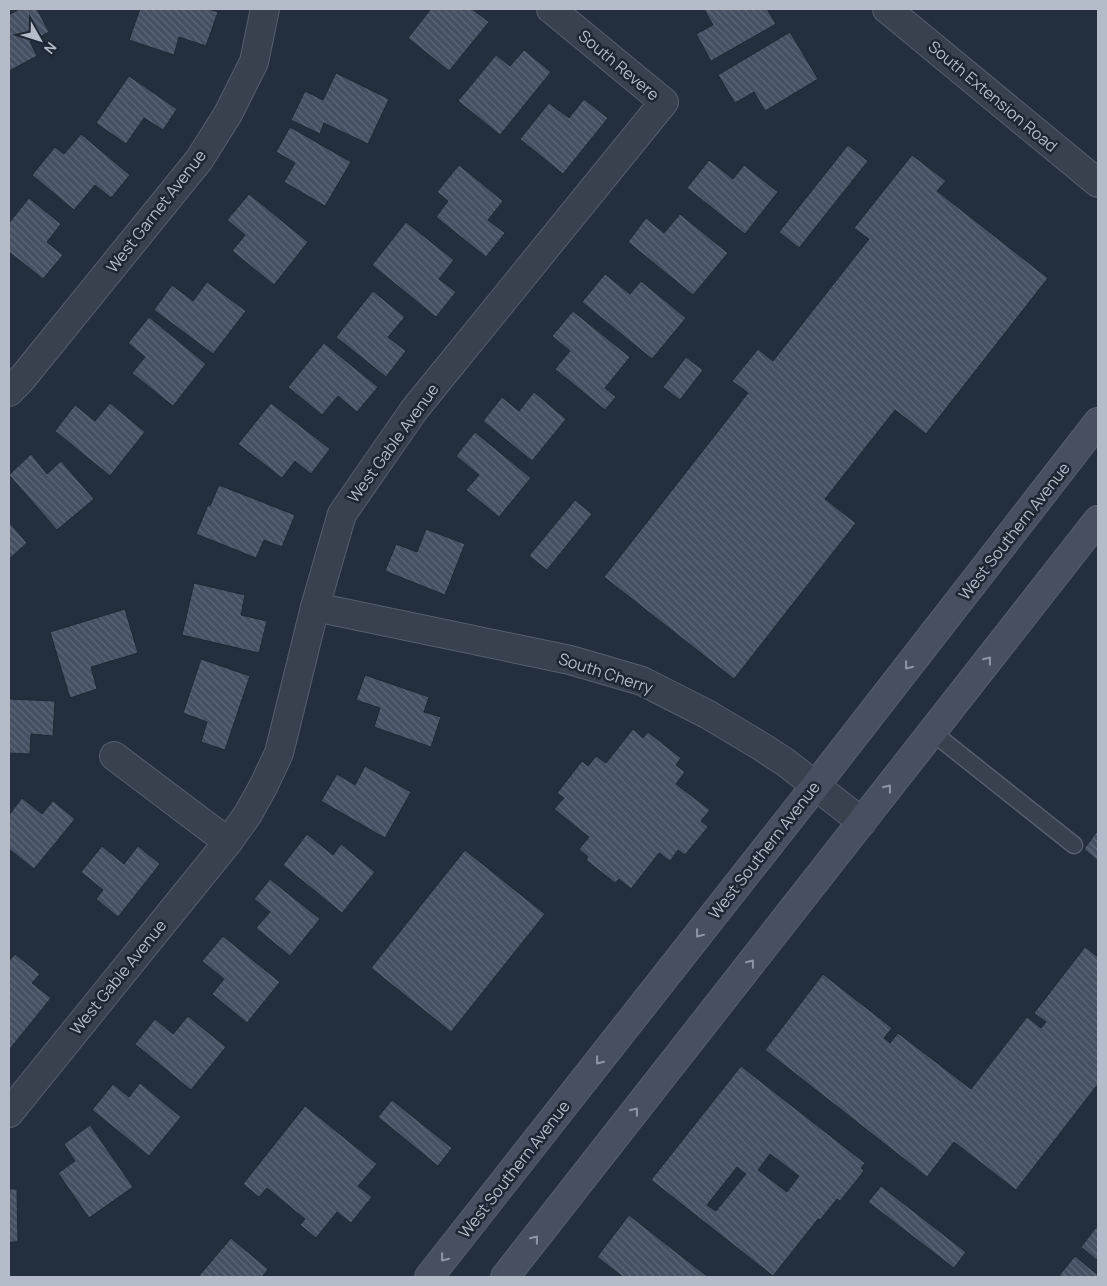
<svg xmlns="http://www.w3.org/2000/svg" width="1107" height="1286" viewBox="0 0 1107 1286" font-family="Manrope,sans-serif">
<defs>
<pattern id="building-back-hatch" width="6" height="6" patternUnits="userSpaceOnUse" patternTransform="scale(1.25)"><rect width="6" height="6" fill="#455162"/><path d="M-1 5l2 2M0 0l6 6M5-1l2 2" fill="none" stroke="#5d6877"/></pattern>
</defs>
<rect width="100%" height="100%" fill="#242f3e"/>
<g fill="url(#building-back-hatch)" stroke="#1f2835" fill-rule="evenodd">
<path d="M20,9H37L49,32L30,42L37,56L9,71V12L10,14Z"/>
<path d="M140,9H209L218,12L206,46L179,37L174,55L129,40Z"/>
<path d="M431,9H472L489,22L449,71L408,38Z"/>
<path d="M704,9H767L776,24L711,61L696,34L713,25Z"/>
<path d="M790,32L818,79L765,111L754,92L735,103L718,75Z"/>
<path d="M524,50L551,72L500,135L458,101L496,55L510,66Z"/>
<path d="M336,73L389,99L368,144L324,123L320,134L291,120L305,91L323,100Z"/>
<path d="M129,76L177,109L163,130L144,118L126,144L96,123Z"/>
<path d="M584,99L608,118L563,174L520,139L549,103L569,118Z"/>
<path d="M290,127L351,162L325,206L284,182L295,163L276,152Z"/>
<path d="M81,134L130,175L111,198L95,185L74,210L32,175L55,147L64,154Z"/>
<path d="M848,145L868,161L799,248L779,232Z"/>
<path d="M912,155L946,181L937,191L1048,278L926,434L895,410L825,499L856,523L734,679L604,577L748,393L732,381L758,349L773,361L869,239L854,228Z"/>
<path d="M709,160L733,179L744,165L778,192L745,234L687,188Z"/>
<path d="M459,165L503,201L488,220L505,233L486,257L436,217L448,201L437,192Z"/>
<path d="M249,194L308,242L274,285L232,251L245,235L227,220Z"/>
<path d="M29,198L61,224L47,242L63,255L43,279L9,252V223Z"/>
<path d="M680,214L728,253L693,295L628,242L646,218L664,233Z"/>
<path d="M406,222L454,260L439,279L456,292L436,317L372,265Z"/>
<path d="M605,274L630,294L641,281L686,318L652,359L582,302Z"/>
<path d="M207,282L246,311L213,354L154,310L172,285L193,301Z"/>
<path d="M373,291L405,317L388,337L406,351L386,377L336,337Z"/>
<path d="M573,311L630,357L605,388L616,397L605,410L555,369L570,351L552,336Z"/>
<path d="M149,317L206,364L173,406L132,373L145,357L128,343Z"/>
<path d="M324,343L378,387L357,412L338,396L322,415L288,387Z"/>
<path d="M686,357L703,370L680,400L663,387Z"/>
<path d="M534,392L566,419L532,461L483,421L502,397L519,411Z"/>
<path d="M110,403L145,432L110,476L55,431L75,405L95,421Z"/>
<path d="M271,403L330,449L311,474L295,461L282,478L238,444Z"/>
<path d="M475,432L531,478L499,517L466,490L479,475L456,456Z"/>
<path d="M31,454L47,474L61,461L94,499L57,530L9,475Z"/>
<path d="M219,485L295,515L282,547L264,540L256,558L196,534L208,505L210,506Z"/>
<path d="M575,500L592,514L547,570L529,556Z"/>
<path d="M9,522L27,543L9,559Z"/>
<path d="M426,529L465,544L445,595L385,571L396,544L417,552Z"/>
<path d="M194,583L245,595L241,615L267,621L259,653L182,635Z"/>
<path d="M125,609L138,653L91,667L97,689L70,698L50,632Z"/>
<path d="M201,659L250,676L225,750L201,742L207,722L183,713Z"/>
<path d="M365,675L429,697L424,712L441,717L431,747L374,727L380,708L356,700Z"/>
<path d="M9,699L55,701L53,736L31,734L30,754L9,753Z"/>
<path d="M633,729L643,738L648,732L681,758L676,765L685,772L676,784L710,810L701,821L708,827L685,855L678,850L670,861L659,853L631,889L619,879L615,883L586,860L588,857L579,849L589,837L554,809L564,798L557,793L582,761L588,766L596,756L606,763Z"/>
<path d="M365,766L411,792L385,838L321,801L337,774L355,785Z"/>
<path d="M22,798L42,814L53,801L75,819L34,869L9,849V815Z"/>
<path d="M1098,830V861L1084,849Z"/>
<path d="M307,834L333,855L341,844L375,872L342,913L283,865Z"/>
<path d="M102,846L124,864L138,846L160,864L118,917L96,899L103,890L81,872Z"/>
<path d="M465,850L545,914L451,1032L371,968Z"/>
<path d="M270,879L320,919L290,956L256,928L270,912L254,899Z"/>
<path d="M223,936L280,982L247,1023L212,994L224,979L202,961Z"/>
<path d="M1085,947L1098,957V1084L1016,1190L954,1142L927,1177L765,1050L823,974L892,1028L884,1038L890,1043L898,1033L971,1089L1027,1017L1041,1028L1046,1022L1034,1013Z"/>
<path d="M15,954L40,974L32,983L51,998L9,1050V961Z"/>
<path d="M188,1016L226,1047L191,1090L135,1044L155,1019L173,1034Z"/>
<path d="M741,1066L865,1163L861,1168L864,1171L840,1201L837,1199L820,1220L818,1219L773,1276L651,1180ZM770,1154L799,1176L787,1192L758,1170ZM737,1167L746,1174L716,1211L707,1205Z"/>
<path d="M140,1083L181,1117L149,1156L92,1110L113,1084L129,1097Z"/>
<path d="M392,1100L452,1148L438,1166L378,1117Z"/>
<path d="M305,1106L377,1164L358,1186L372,1197L351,1223L337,1212L316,1238L300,1225L305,1219L267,1188L259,1197L243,1184Z"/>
<path d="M90,1125L133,1187L89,1218L58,1173L75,1161L64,1144Z"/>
<path d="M881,1186L966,1252L954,1268L868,1202Z"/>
<path d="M9,1189H17L18,1242H9Z"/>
<path d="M629,1215L708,1277H623L597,1257Z"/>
<path d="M1098,1225V1261L1081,1247Z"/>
<path d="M231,1238L268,1269L262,1277H198Z"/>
<path d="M1075,1256L1098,1275V1277H1058Z"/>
</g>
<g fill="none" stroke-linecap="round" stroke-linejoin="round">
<g stroke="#565f6c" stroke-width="19">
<path id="service" d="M932,732L1074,845"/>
</g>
<g stroke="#565f6c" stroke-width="30">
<g id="minor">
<path d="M9,392L20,381L199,160L228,114L254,62L265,9"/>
<path d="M315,607L570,660L642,681L707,714L762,747L785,762L862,822"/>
<path d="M114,756L228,842"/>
<path d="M9,1113L228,842L248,814L264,785L279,753L315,607L342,514L414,410L664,102L551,9"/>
</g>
</g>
<g stroke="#565f6c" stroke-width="30">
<path id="tertiary" d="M887,9L1098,183"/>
</g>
<g stroke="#565f6c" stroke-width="30">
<g id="secondary">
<path d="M429,1277L816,785L1098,422"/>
<path d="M505,1277L1098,520"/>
</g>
</g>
<use href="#service" stroke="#38414e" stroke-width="16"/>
<use href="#minor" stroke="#38414e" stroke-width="28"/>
<use href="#tertiary" stroke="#38414e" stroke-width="28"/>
<use href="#secondary" stroke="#465061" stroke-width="28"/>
</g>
<defs><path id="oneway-chevron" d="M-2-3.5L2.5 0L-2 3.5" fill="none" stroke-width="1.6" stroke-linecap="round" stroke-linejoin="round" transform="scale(1.25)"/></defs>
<g stroke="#8e96a5">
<use href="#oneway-chevron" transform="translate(988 660) rotate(-52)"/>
<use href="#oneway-chevron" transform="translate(908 666) rotate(128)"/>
<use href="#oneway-chevron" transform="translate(888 788) rotate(-52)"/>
<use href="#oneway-chevron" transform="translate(699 934) rotate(128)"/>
<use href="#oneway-chevron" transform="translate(751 963) rotate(-52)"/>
<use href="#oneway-chevron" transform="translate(599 1061) rotate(128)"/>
<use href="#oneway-chevron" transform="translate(635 1111) rotate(-52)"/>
<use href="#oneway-chevron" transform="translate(535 1239) rotate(-52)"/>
<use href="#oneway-chevron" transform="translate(444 1258) rotate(128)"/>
</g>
<g text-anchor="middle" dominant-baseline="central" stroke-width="5" stroke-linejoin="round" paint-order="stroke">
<g font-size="16" fill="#b4bcc9" stroke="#1d2633">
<text transform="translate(619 65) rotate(40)">South Revere</text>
<text transform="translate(993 96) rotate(40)">South Extension Road</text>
<text transform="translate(156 211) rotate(-52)">West Garnet Avenue</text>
<text transform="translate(393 443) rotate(-54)">West Gable Avenue</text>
<text transform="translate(1014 531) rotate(-52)">West Southern Avenue</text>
<text transform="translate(606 673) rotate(18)">South Cherry</text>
<text transform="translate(764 850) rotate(-52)">West Southern Avenue</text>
<text transform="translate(118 977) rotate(-51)">West Gable Avenue</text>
<text transform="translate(514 1169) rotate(-52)">West Southern Avenue</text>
</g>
</g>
<rect width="1107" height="1286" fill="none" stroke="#b4bcc9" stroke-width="20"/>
<g transform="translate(40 40) rotate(129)" stroke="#1d2633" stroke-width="4" paint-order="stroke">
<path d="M0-4L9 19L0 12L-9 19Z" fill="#b4bcc9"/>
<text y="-8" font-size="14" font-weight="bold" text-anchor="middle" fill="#b4bcc9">N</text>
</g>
</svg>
